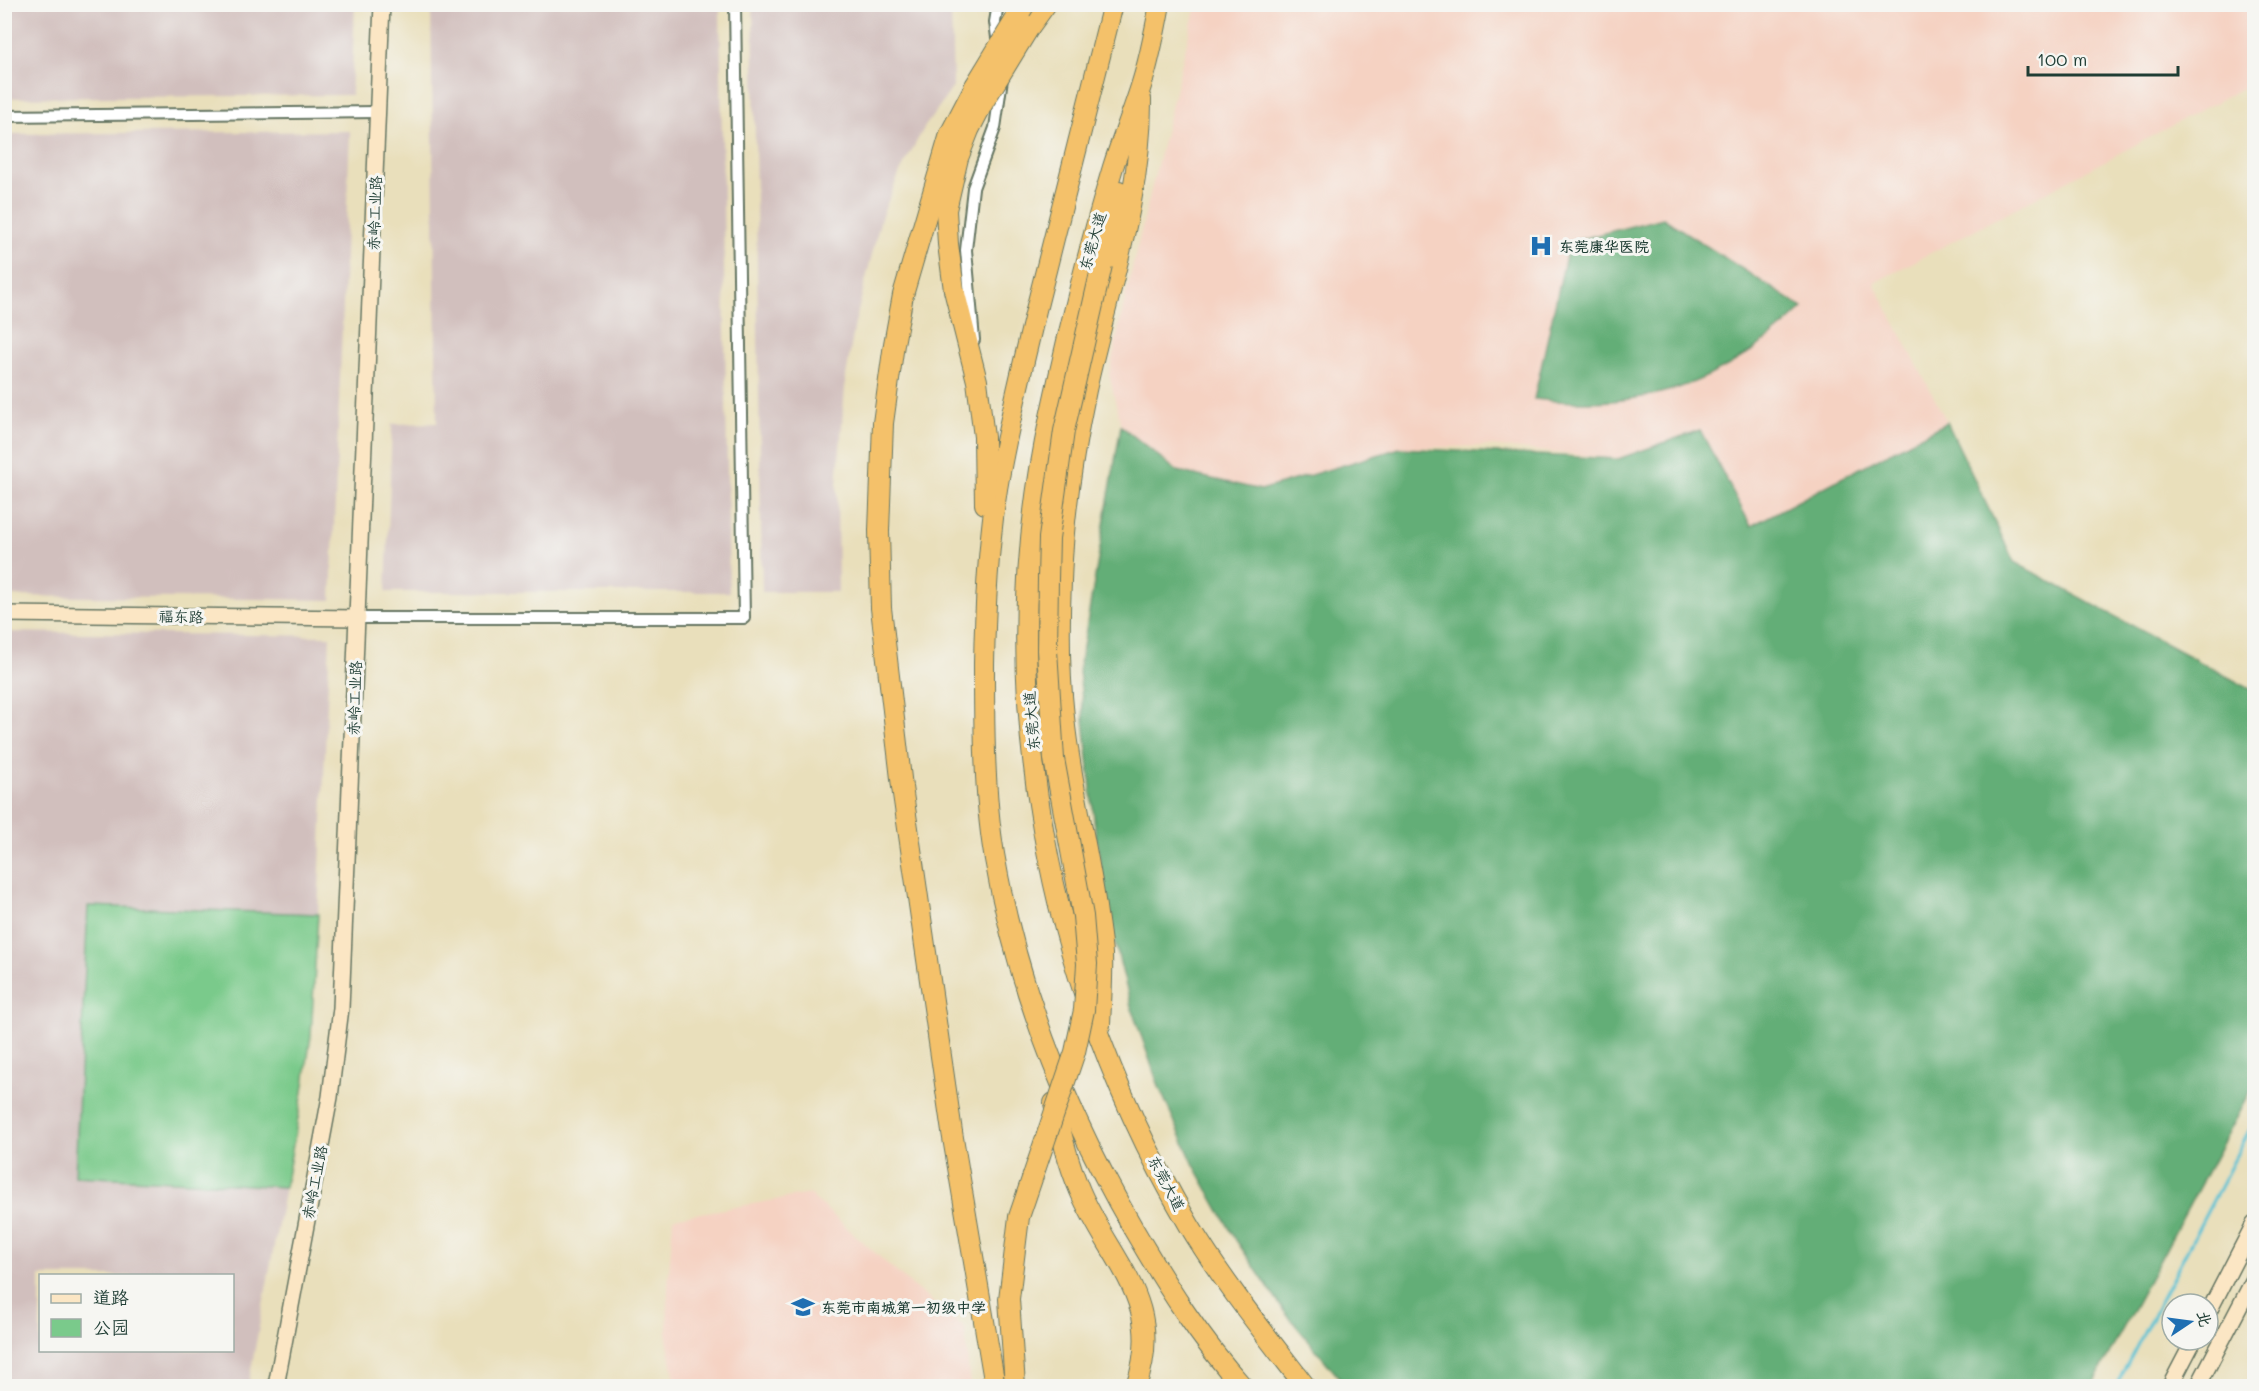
<svg xmlns="http://www.w3.org/2000/svg" width="2259" height="1391" viewBox="0 0 2259 1391" font-family="Mali,'LXGW WenKai TC',sans-serif">
<rect width="100%" height="100%" fill="#f6f6f2"/>
<filter id="ink" filterUnits="userSpaceOnUse"><feTurbulence type="fractalNoise" baseFrequency=".0167" numOctaves="2"/><feDisplacementMap in="SourceGraphic" scale="12" xChannelSelector="R" yChannelSelector="G"/><feConvolveMatrix kernelMatrix="1 2 1 2 8 2 1 2 1" color-interpolation-filters="sRGB"/></filter>
<filter id="wash" filterUnits="userSpaceOnUse"><feTurbulence type="fractalNoise" baseFrequency=".008" numOctaves="4" result="noise"/><feDisplacementMap in="SourceGraphic" scale="24" xChannelSelector="R" yChannelSelector="G"/><feGaussianBlur stdDeviation="1.35" result="paint"/><feColorMatrix in="noise" values="0 0 0 0 0 0 0 0 0 0 0 0 0 0 0 0 0 1.4 0 .05"/><feComposite in="paint" operator="in"/></filter>
<g filter="url(#wash)">
<rect width="100%" height="100%" fill="#e9dfbb"/>
<g fill="#f5d2c2">
<path d="M1196,5H2254V82L1874,283L1947,422L1751,526L1700,430L1618,459L1491,446L1400,448L1261,490L1177,471L1121,426L1109,374L1125,298Z"/>
<path d="M809,1194L909,1283L965,1328L970,1386H676L667,1339L668,1286L673,1218Z"/>
</g>
<g fill="#d1bfbd" fill-rule="evenodd">
<path d="M4,5H355L351,95L5,98Z"/>
<path d="M431,5H720L729,592H386L392,424L437,423Z"/>
<path d="M753,5H951L953,87L924,128L900,172L881,218L855,323L846,376L837,484L838,592H762Z"/>
<path d="M350,131L331,600L5,596V134Z"/>
<path d="M4,632L330,636L318,914L89,906L76,1176L285,1187L248,1386H5ZM40,1276H232V1350H40Z"/>
</g>
<path fill="#7aca8b" stroke="#4c8460" stroke-width="1.5" d="M88,906L318,914L311,1035L303,1092L285,1187L75,1176Z"/>
<g fill="#63ae77" stroke="#417656" stroke-width="1.5">
<path d="M1663,218L1803,308C1724,385 1644,412 1534,399L1569,242Z"/>
<path d="M1947,422L2014,562L2254,691V1085L2092,1386H1346L1284,1311L1236,1240L1194,1165L1159,1087L1131,1006L1110,923L1096,838L1079,670L1121,426L1177,471L1261,490L1400,448L1618,459L1700,430L1751,526Z"/>
</g>
<g fill="none" stroke-linecap="round" stroke-linejoin="round">
<path stroke="#59c2d5" stroke-width="3" d="M2116,1386L2254,1122"/>
</g>
</g>
<g filter="url(#ink)">
<g fill="none" stroke-linecap="round" stroke-linejoin="round">
<g stroke="#667663" stroke-width="14">
<g id="street">
<path d="M998,46L995,22L998,4"/>
<path d="M4,116L378,112"/>
<path d="M974,340L966,250L973,188L995,128L1002,79"/>
<path d="M358,618H744L735,4"/>
</g>
</g>
<g stroke="#667663" stroke-width="18">
<g id="secondary">
<path d="M4,614L358,618"/>
<path d="M2208,1313L2254,1224"/>
<path d="M276,1386L330,1097L341,1008L382,4"/>
<path d="M2170,1386L2194,1340"/>
<path d="M2198,1386L2254,1279"/>
</g>
</g>
<g stroke="#667663" stroke-width="22">
<g id="highway">
<path d="M1113,4C1088,106 1061,208 1036,310C1022,370 1007,429 997,489C988,547 985,606 984,664C984,725 984,794 994,854C1017,988 1066,1113 1134,1230C1166,1285 1200,1339 1242,1386"/>
<path d="M1160,4C1155,31 1150,58 1142,83C1133,112 1122,139 1113,167C1088,250 1068,333 1050,417C990,693 1047,982 1189,1225C1223,1282 1265,1334 1305,1386"/>
<path d="M1030,26L1046,4"/>
<path d="M975,86L950,134L903,295L894,344L883,423L879,531L881,608L902,787L952,1132L995,1386"/>
<path d="M984,101L969,130L958,158L946,210L948,244L954,290L977,381L984,437L985,504"/>
<path d="M1102,265L1119,191"/>
<path d="M1100,1025C1101,1001 1103,977 1102,954C1101,939 1098,923 1096,907C1087,844 1070,781 1064,717C1059,672 1059,626 1061,581C1063,517 1073,452 1086,390C1107,293 1142,198 1141,99"/>
<path d="M1054,1103C1061,1133 1068,1163 1080,1191C1111,1263 1166,1302 1136,1386"/>
</g>
</g>
<use href="#street" stroke="#fff" stroke-width="10"/>
<use href="#secondary" stroke="#fbe6c4" stroke-width="15"/>
<use href="#highway" stroke="#f4c16b" stroke-width="20"/>
<g stroke="#667663" stroke-width="22" stroke-linecap="butt">
<g id="highway-bridge">
<path d="M975,86L1025,4"/>
<path d="M984,101L1030,26"/>
<path d="M1015,1386L1009,1299L1019,1217L1075,1052L1084,1010L1087,964L1083,916L1054,759L1047,650L1048,579L1049,538L1064,431L1102,265"/>
</g>
</g>
<use href="#highway-bridge" stroke="#f4c16b" stroke-width="20"/>
</g>
</g>
<defs>
<g id="hospital-bare" transform="scale(1.8)"><path d="M-5-5h3v3.5h4V-5h3V5h-3V1.5h-4V5h-3Z" fill="#1f6fb2" stroke="#f6f6f2" stroke-width="2.5" paint-order="stroke"/></g>
<g id="school-bare" transform="scale(1.8)"><path d="M0-5L7-2L0 1L-7-2ZM-4 1L0 2.5L4 1V4Q0 6-4 4Z" fill="#1f6fb2" stroke="#f6f6f2" stroke-width="2.5" paint-order="stroke"/></g>
</defs>
<g fill-rule="evenodd">
<use href="#hospital-bare" x="1541" y="246"/>
<use href="#school-bare" x="803" y="1307"/>
</g>
<g text-anchor="middle" dominant-baseline="central" stroke-width="6" stroke-linejoin="round" paint-order="stroke">
<g font-size="15" fill="#1f3d34" stroke="#f6f6f2">
<text transform="translate(374 213) rotate(-88)">赤岭工业路</text>
<text transform="translate(1092 241) rotate(-74)">东莞大道</text>
<text transform="translate(181 616) rotate(1)">福东路</text>
<text transform="translate(354 698) rotate(-88)">赤岭工业路</text>
<text transform="translate(1031 721) rotate(-95)">东莞大道</text>
<text transform="translate(314 1182) rotate(-79)">赤岭工业路</text>
<text transform="translate(1167 1183) rotate(62)">东莞大道</text>
</g>
<g font-size="15" font-weight="bold" fill="#1f3d34" stroke="#f6f6f2" text-anchor="start">
<text x="1559" y="246">东莞康华医院</text>
<text x="821" y="1307">东莞市南城第一初级中学</text>
</g>
</g>
<rect width="2259" height="1391" fill="none" stroke="#f6f6f2" stroke-width="24"/>
<rect x="39" y="1274" width="195" height="78" fill="#f6f6f2" stroke="#a0aca6" stroke-width="1.5"/>
<rect x="51" y="1294" width="30" height="9" fill="#fbe6c4" stroke="#a0aca6" stroke-width="1.5"/>
<text x="93" y="1304" font-size="18" fill="#1f3d34">道路</text>
<rect x="51" y="1319" width="30" height="18" fill="#7aca8b" stroke="#a0aca6" stroke-width="1.5"/>
<text x="93" y="1334" font-size="18" fill="#1f3d34">公园</text>
<g transform="translate(2190 1322) rotate(77)"><circle r="28" fill="#f6f6f2" stroke="#a0aca6" stroke-width="1.5"/>
<path d="M0-4.5L10 22L0 15L-10 22Z" fill="#1f6fb2"/>
<text y="-9" font-size="16" font-weight="bold" text-anchor="middle" fill="#1f3d34">北</text>
</g>
<path d="M2028 66v9h150v-9" fill="none" stroke="#1f3d34" stroke-width="3"/>
<text x="2037" y="66" font-size="18" fill="#1f3d34" stroke="#f6f6f2" stroke-width="4.5" paint-order="stroke">100 m</text>
</svg>
